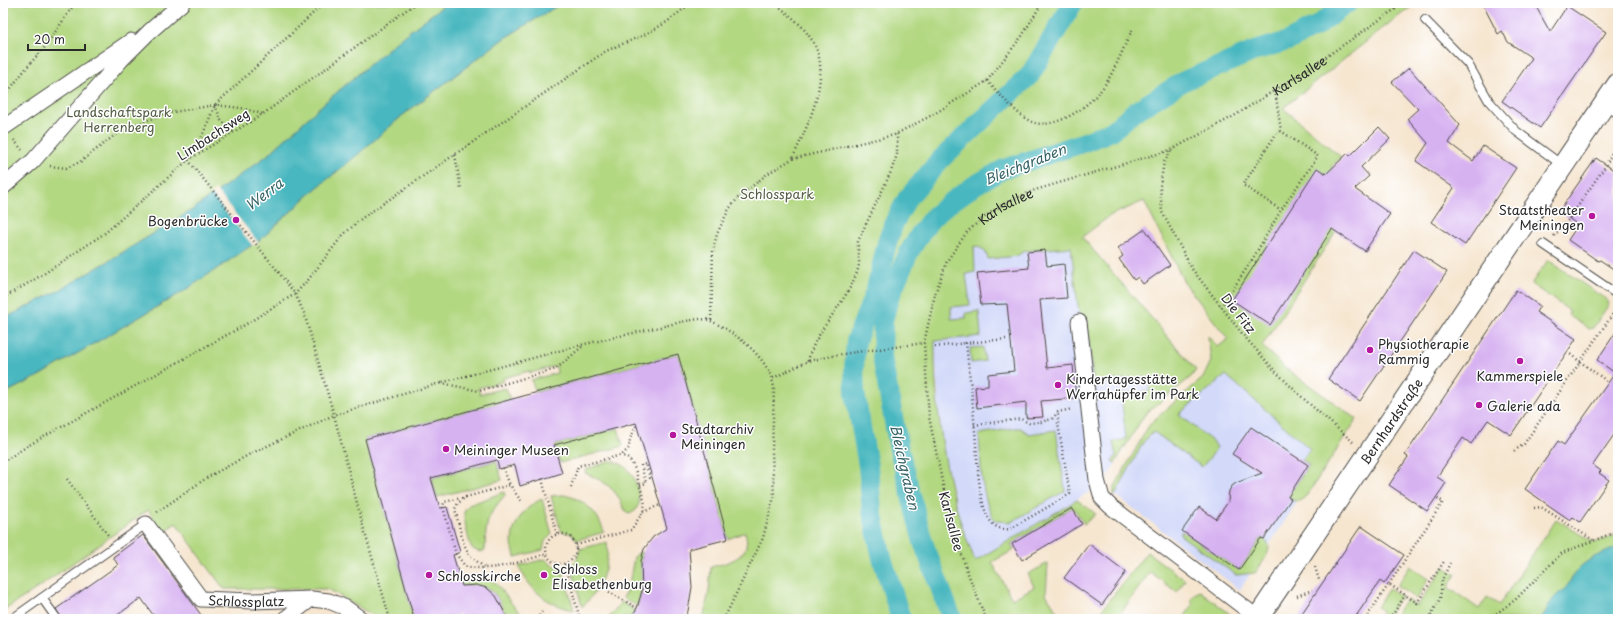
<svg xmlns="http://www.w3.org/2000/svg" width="1621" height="622" viewBox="0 0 1621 622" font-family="'Playpen Sans',sans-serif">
<rect width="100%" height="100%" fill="#fff"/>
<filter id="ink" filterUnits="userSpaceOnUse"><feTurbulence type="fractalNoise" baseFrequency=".025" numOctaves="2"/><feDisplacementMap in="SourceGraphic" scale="8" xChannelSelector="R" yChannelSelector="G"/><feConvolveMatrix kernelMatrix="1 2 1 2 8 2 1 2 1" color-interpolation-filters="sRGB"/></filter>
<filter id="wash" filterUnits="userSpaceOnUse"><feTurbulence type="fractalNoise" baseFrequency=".012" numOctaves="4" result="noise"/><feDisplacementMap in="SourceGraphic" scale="16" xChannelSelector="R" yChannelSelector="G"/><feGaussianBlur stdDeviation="0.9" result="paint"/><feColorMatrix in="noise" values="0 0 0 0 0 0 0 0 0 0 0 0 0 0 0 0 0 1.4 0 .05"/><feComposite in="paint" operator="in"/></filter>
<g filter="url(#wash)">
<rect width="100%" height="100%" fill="#f6e6d0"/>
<g fill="#d2d9f9">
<path d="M1082,237L1196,370L1191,377L1145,414L1104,483L975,561L960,520L945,459L939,411L935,347V341L967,241Z"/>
<path d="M1229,356L1329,453L1240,590L1117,496L1114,497V488L1148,427L1154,420Z"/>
</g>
<g fill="#b3d882" stroke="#6f8256">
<path d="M3,3H447L402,37L322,105L269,154L192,210L102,265L58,291L3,319Z"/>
<path d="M562,3H1417L1392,21L1283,108L1341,157L1331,167L1359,195L1262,346L1285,368L1357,419L1307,495L1300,501H1294L1288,496L1309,465L1302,460L1310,449L1226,375L1179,414L1213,442L1217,447L1212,455L1202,467L1154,432L1144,441L1114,497V488L1148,427L1154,420L1203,378L1211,361L1208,336L1218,347L1228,339L1184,282L1144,201L1111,215L1082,237L1196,370L1191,377L1145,414L1115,463L1112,461L1116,456L1113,442L1126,439L1121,394L1150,391L1148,377L1093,382L1087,320L1079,314L1071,247L1024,251L1017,256L988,259C986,250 982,248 974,246L975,272L966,274L970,305L951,307V319L966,318V313L979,311L981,336L935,341C934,398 943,466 960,520C964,534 970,547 975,561L1077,500L1096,514L1084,524L1073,507L1011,544L1014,550L992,562L1012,599L1034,587L1028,574L1048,563L1046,594L1062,619H703L709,591L711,567C730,562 753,557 745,532L728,539L678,354L536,392L531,380L557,373L556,366L530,373L529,371L503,378L504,381L478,388L480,394L506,388L510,400L365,439L414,619H379L328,589H224L176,523L163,532L148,510L45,583L3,611V394L37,377L184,291L261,239L313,191L356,156L403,115L503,39Z"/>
<path d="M1548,260L1607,300L1609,304L1593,328L1589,329L1568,315L1570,311L1531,284Z"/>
<path d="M983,347L985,361L971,363L970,348Z"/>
<path d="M618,428L623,446L560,463L555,445Z"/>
<path d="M1016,428H1021L1029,434L1056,430L1065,491L1011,522L997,521L993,518C980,492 981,462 979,434Z"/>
<path d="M496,461L502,480L437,497L432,478Z"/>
<path d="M610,461C630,462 640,485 639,504L635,511L629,514C624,511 622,503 619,498C611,485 599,479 585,473L587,469Z"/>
<path d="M504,492L505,495C486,517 486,522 485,550L481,552C479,551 474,551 472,548C469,544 464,519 464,514C464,510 466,508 469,505Z"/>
<path d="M563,495C583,498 598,512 604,532L577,540L572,534L561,531L551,496Z"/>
<path d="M542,499L552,534L545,541L543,550L515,557C514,552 512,547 512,542C512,523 526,506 542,499Z"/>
<path d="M1556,519L1594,543L1618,534V619H1393L1406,599L1417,606L1444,567L1456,574L1448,587L1479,609L1487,597L1499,605Z"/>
<path d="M1182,531L1239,570L1261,538C1279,545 1261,564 1255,573L1236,575L1180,535Z"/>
<path d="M607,542C610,566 600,590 582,607L571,565L577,559L580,549Z"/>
<path d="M1147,552L1185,580L1177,592L1150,572L1118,617L1120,619H1095Z"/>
<path d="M638,553H642C639,571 646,588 637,606L623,598L629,585L634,557Z"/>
<path d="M545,559L552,565L562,568L574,610C548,605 529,590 519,566Z"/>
<path d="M1410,566L1429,579L1416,599L1397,586Z"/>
<path d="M475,576C498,578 499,588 512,604C517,610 522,615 529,619H509C493,594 497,583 462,586L459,577Z"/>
<path d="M1389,588L1401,596L1386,619H1378L1383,612L1377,607Z"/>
<path d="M1200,591L1230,614L1227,619H1183L1193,604L1190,601L1196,593Z"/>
<path d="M621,602L635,610L629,619H608Z"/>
</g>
<g fill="#48b7c0" stroke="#3a7176">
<path d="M447,3H562L503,39L403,115L356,156L313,191L261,239L184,291L37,377L3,394V319L58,291L102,265L192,210L269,154L322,105L402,37Z"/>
<path d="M1618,547V619H1539C1546,614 1548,606 1553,599C1557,594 1563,591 1567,586C1571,581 1573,575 1577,570C1588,558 1603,553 1618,547Z"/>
</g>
<path fill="#f6e6d0" d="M216,190L259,243L253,246L211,194Z"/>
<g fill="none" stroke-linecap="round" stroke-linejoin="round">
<g stroke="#48b7c0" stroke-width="20">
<path d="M901,619L882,558L872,511L868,466L855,393L854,368L856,341L876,289L887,243L894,223L907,199L940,160L1030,75L1073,3"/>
<path d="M952,619L923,542L899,449L882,357L883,321L889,298L909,252L920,234L932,218L947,205L975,185L1004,169L1082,143L1112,131L1134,112L1184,81L1257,50L1288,41L1315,27L1348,3"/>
</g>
</g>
<g id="blocks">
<g fill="#d7b2f1">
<path d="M1482,3H1534L1550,32L1567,6L1606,32L1540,128L1502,101L1532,58L1508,42L1502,31L1498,34Z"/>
<path d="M1409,68L1460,125L1449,143L1473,161L1483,146L1516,168L1465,245L1431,222L1454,188L1416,161L1428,143L1407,119L1418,109L1392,82Z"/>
<path d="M1379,127L1390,139L1361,167L1369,176L1355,189L1390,214L1365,251L1332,229L1270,325L1232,300L1317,168L1326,174L1348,153L1350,156Z"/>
<path d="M1596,158L1618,173V272L1600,260L1598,261L1568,240L1578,225L1559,211Z"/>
<path d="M1145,229L1170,265L1143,284L1138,277L1134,280L1119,259L1123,256L1118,248Z"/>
<path d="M1045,250L1047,266L1064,264L1067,298L1040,300L1047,368L1073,365L1076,398L1041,401L1043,417L1026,418V402L977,408L975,387L988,386V374L1014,371L1007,304L981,305L977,273L1029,268L1027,252Z"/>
<path d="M1414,250L1447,272L1360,401L1328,379Z"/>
<path d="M1516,290L1540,306L1536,312L1576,339L1511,435L1488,420L1471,444L1463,438L1437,477L1446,483L1427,511L1389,485L1408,457L1405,455Z"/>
<path d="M1618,329V429L1593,465L1601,471L1599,473L1609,480L1580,522L1573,517L1570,520L1525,489L1558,441L1564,445L1615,373L1597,360Z"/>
<path d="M678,354L728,539L689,549L692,587L688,611L684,619H630L637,608L642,591L641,561L644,549L653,537L667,528L636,423L554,445L562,473L520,486L515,465L499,469L497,460L431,478L440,508L447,507L460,552L453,555L462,586L476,585L487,588L496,596L508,619H462L460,614L444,619H414L365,439Z"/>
<path d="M1251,427L1308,465L1288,497L1291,499L1264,539L1261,538L1239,570L1182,531L1199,507L1216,519L1228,502L1229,491L1232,486L1236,483L1262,473L1232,454Z"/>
<path d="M1072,508L1082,524L1022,560L1012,544Z"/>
<path d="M1361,526L1404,555L1384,584L1380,581L1354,619H1298Z"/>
<path d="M143,535L204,619H156L141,598L112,619H62L56,609L118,565L113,557Z"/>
<path d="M1089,544L1126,572L1102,605L1064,578Z"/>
</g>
</g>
</g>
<g filter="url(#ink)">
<use href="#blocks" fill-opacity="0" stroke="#494744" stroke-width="1"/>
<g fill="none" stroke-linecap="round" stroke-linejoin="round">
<g stroke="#494744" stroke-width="10">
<g id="service">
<path d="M1425,20L1468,64L1489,101L1516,131L1562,165"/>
<path d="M1605,104L1618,114"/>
<path d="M1543,244L1618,295"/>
<path d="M42,598L57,619"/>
<path d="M12,619L146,524"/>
</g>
</g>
<g stroke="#494744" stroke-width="17">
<g id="minor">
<path d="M3,128L131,41"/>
<path d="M3,187L33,161L121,60L149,32L182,3"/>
<path d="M1079,322L1097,480L1102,498L1110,506L1258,618"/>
<path id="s2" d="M146,524L201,599L253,601L311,599L329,601L346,608L361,619"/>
<path d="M285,619L311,599"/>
</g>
</g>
<g stroke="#494744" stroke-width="23">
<g id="secondary">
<path id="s3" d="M1257,619L1618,84"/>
</g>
</g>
<g stroke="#494744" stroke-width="2.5" stroke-dasharray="1 3" stroke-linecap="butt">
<path d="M774,3C790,15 808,29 816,48C830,81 806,130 792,159"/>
<path d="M987,81C998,92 1020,119 1035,123C1059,129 1094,103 1106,83C1117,66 1124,46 1133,28"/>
<path d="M215,105L221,120L233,132"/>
<path d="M4,106V97L27,67L45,47L75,3"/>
<path d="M1281,131L1276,134L1243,185L1281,210"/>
<path d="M14,140L22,150"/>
<path d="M1171,151L1164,162L1160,186L1162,212L1192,269L1244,336L1276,372L1305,400L1353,442"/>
<path d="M455,155L461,189"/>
<path d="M190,158L196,151L215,105L324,3"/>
<path d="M188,160L277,270L295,294L304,313L334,415L363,526L390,619"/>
<path d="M50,166L66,168L80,162L123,129L168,113L215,105L241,108L263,114"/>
<path d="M1554,236L1569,219L1606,165L1618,140"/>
<path d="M1256,262L1252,260L1281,210L1318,156L1281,131L1275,90"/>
<path d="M3,298L42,275L105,233L188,160L263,114L416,3"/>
<path d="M1221,307L1252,260"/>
<path d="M711,321C736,333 770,358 774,388L772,452L774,497L763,538L724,619"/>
<path d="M1006,339L966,343C969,372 973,402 975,432C977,453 978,502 989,519C994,527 1001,530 1010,529L1070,494L1058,424V412"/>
<path d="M935,347L966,343"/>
<path d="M808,361C816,328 848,302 858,269C861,260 857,250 858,241L890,174L897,155V134"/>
<path d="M773,378L808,361L842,354L924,343"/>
<path d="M441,383L479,391L556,369L584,345"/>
<path d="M974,425L1021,419L1029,423L1041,422L1052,419L1058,412L1072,409"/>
<path d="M1514,451L1524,444L1617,308"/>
<path d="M3,462L29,445L243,326L295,294L308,280L343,235L362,218L606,51L646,34L667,22L691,3"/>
<path d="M503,468L510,485"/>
<path d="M67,479L108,535"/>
<path d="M542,479L557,535"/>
<path d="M640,485L646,483L641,465L646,464L650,478H652"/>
<path d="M571,487L578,466L622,455L629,448L630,439L636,426"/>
<path d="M466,497L444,502L443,507L456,554L465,566C492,573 521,561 547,554"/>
<path d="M1534,508L1541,507L1593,540"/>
<path d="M157,512L208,477L252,453L334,415L440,383L585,344L686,321L699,319L711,320L713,251L717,234L723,221L729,209L738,198L767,174L792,159L894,135L934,114L987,81L1022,36L1042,3"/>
<path d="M643,512L660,505"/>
<circle cx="561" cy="549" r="15"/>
<path d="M576,545L631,530L643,512L645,504L635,469L630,460L622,455"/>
<path d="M565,564L580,619"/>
<path d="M484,567L469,555L463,542L455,509L458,503L466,497L510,485L521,501"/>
<path d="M1315,567L1319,580"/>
<path d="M1389,584L1443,502L1436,497"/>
<path d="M609,592L637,608"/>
<path d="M1297,596L1312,590"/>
<path d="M3,603L9,606"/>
<path d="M1357,615L1362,619"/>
<path d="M537,619L542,612"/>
<path id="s1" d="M986,619L967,571L949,515L929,417L924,343L935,294L947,261L967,232L983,218L1005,203L1035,190L1171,150L1234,116L1307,70L1404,3"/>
<path d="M1365,619L1389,584L1417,603L1445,560"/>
<path d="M1390,619L1405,595"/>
<path d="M1429,619L1440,599L1442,580L1450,563"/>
<path d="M1477,619L1497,613L1515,600L1562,553L1618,531"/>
</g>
<use href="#service" stroke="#fff" stroke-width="8"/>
<use href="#minor" stroke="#fff" stroke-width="15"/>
<use href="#secondary" stroke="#fff" stroke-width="21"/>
<path stroke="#494744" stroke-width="2.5" stroke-dasharray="1 3" stroke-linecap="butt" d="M1567,352L1608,382"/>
</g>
</g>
<g fill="#b5179e" stroke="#fff" stroke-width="1.5">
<circle cx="1592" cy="216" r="4"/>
<circle cx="236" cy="220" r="4"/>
<circle cx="1370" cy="350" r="4"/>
<circle cx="1520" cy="361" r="4"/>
<circle cx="1058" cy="385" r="4"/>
<circle cx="1479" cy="405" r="4"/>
<circle cx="673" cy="435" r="4"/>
<circle cx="446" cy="449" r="4"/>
<circle cx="429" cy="575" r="4"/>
<circle cx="544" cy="575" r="4"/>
</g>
<g text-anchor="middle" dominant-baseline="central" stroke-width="3" stroke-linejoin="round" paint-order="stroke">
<g font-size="13" fill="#2b2b2b" stroke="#fff">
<text stroke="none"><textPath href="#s1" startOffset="776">Karlsallee</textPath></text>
<text transform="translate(213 134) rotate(-33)">Limbachsweg</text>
<text stroke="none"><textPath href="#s1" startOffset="452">Karlsallee</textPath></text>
<text transform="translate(1239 313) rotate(52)">Die Fitz</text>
<text stroke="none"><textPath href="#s3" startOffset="239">Bernhardstraße</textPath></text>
<text transform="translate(952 521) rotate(75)">Karlsallee</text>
<text stroke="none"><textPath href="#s2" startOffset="138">Schlossplatz</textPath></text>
</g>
<g font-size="13" fill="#545f45" stroke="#fff">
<text x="119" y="111">Landschaftspark<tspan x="119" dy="15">Herrenberg</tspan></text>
<text x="777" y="193">Schlosspark</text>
</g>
<g font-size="13" fill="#2b2b2b" stroke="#fff" text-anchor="start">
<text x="1584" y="209" text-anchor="end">Staatstheater<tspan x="1584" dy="15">Meiningen</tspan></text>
<text x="228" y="220" text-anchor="end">Bogenbrücke</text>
<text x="1378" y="343">Physiotherapie<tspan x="1378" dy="15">Rammig</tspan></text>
<text x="1520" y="375" text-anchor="middle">Kammerspiele</text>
<text x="1066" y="378">Kindertagesstätte<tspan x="1066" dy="15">Werrahüpfer im Park</tspan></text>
<text x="1487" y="405">Galerie ada</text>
<text x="681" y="428">Stadtarchiv<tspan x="681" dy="15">Meiningen</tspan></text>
<text x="454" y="449">Meininger Museen</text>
<text x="552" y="568">Schloss<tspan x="552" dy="15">Elisabethenburg</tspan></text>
<text x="437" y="575">Schlosskirche</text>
</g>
<g font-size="14" font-style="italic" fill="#376367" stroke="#fff">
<text transform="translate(1025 164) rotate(-22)">Bleichgraben</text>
<text transform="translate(264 194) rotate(-37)">Werra</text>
<text transform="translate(905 467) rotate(77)">Bleichgraben</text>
</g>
</g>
<rect width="1621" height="622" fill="none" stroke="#fff" stroke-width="16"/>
<path d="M28 44v6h57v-6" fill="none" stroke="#2b2b2b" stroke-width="2"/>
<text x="34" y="44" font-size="12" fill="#2b2b2b" stroke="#ffffff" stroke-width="3" paint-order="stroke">20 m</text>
</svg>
